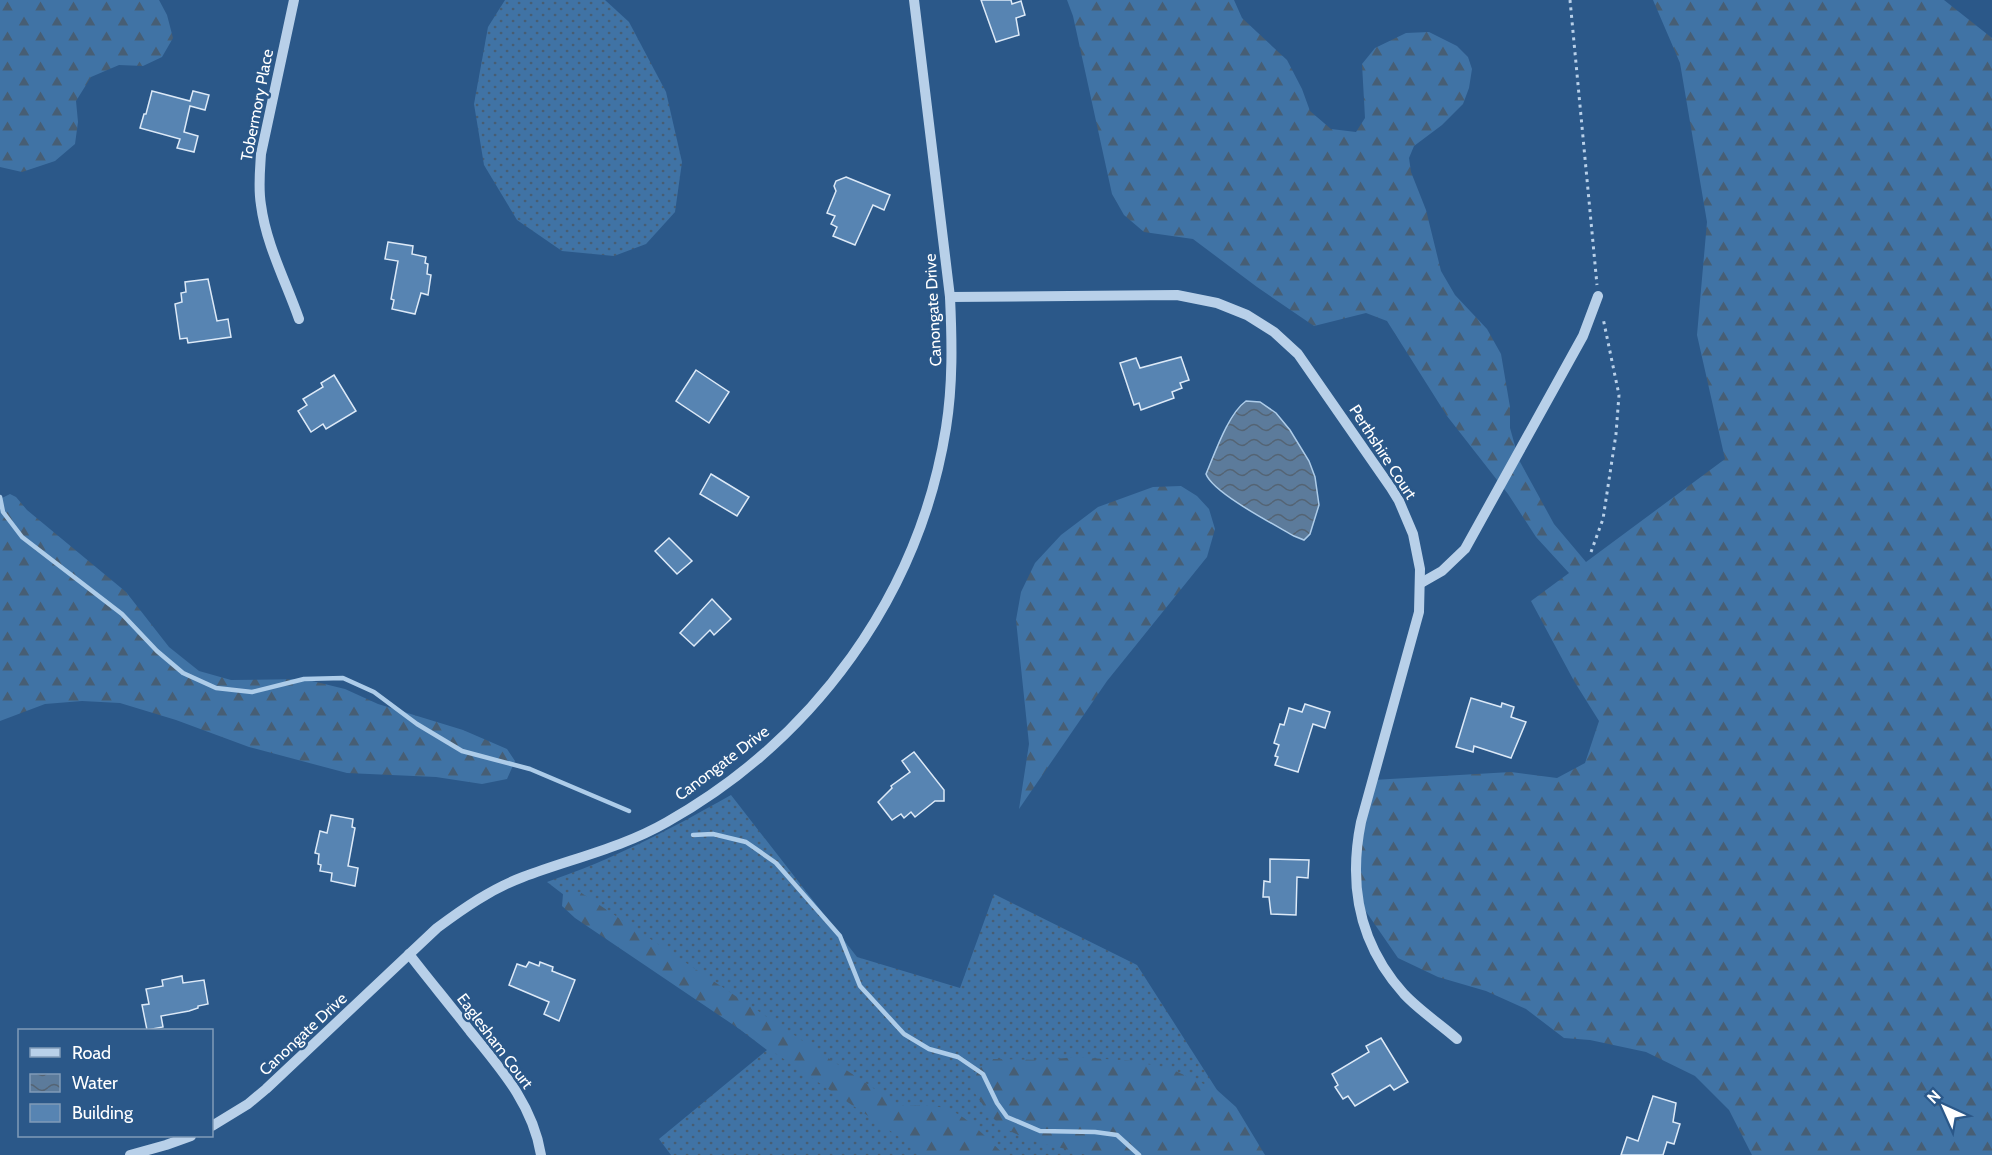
<svg xmlns="http://www.w3.org/2000/svg" width="1992" height="1155" viewBox="0 0 1992 1155" font-family="Cabin,sans-serif">
<defs>
<pattern id="grass-dots" width="8" height="8" patternUnits="userSpaceOnUse" patternTransform="scale(1.5)"><rect width="8" height="8" fill="#4073a5"/><path d="M2 2h.1M6 6h.1" fill="none" stroke="#475e74" stroke-width="1.8" stroke-linecap="round"/></pattern>
<pattern id="forest-firs" width="22" height="20" patternUnits="userSpaceOnUse" patternTransform="scale(1.5)"><rect width="22" height="20" fill="#4073a5"/><path d="M5 1l3.5 6h-7zM16 11l3.5 6h-7z" fill="#475e74"/></pattern>
<pattern id="water-waves" width="16" height="10" patternUnits="userSpaceOnUse" patternTransform="scale(1.5)"><rect width="16" height="10" fill="#5c7b9b"/><path d="M0 5q4-4 8 0t8 0" fill="none" stroke="#546474"/></pattern>
</defs>
<rect width="100%" height="100%" fill="#2b5889"/>
<g fill="url(#grass-dots)">
<path d="M505,0H605L629,22L666,92L682,162L675,212L646,244L614,256L562,251L517,220L484,165L474,104L488,27Z"/>
<path d="M731,795L857,957L960,988L994,894L1137,965L1217,1090L1246,1155H671L659,1139L767,1050L547,882C614,859 669,830 731,795Z"/>
</g>
<g fill="url(#forest-firs)">
<path d="M0,0H159L167,15L173,38L162,57L143,66L119,65L91,77L76,101L78,122L75,144L55,161L22,172L0,167Z"/>
<path d="M1067,0H1234L1242,18L1287,60L1302,89L1310,111L1331,129L1356,132L1365,118L1362,64L1375,48L1406,33L1429,32L1457,46L1468,57L1472,69L1469,88L1463,104L1442,125L1414,146L1409,158L1411,172L1426,210L1441,271L1455,295L1487,329L1501,354L1510,407V428L1519,460L1554,524L1586,562L1725,459L1697,335L1707,222L1680,63L1653,0H1944L1992,38V1155H1752L1729,1110L1695,1076L1646,1052L1590,1040L1564,1038L1526,1009L1486,991L1438,977L1398,958L1358,900L1357,844L1373,780L1511,772L1557,778L1585,763L1599,721L1574,681L1531,601L1569,573L1536,537L1508,494L1447,416L1387,321L1366,313L1314,326L1257,287L1193,239L1144,232L1124,215L1112,194L1073,16Z"/>
<path d="M1181,486L1197,496L1209,509L1215,529L1207,557L1107,681L1019,809L1029,744L1016,620L1021,592L1035,563L1061,535L1098,507L1153,487Z"/>
<path d="M10,494L16,497L27,510L126,592L169,647L199,671L231,680L304,679L345,689L378,704L463,730L507,749L515,761L507,779L482,784L436,777L347,773L249,747L176,720L120,703L82,701L45,704L0,721V499Z"/>
<path d="M580,892L900,1106C915,1106 932,1104 947,1109C969,1117 987,1139 1005,1155H926L575,918L562,906L563,894Z"/>
<path d="M1076,1057L1133,1061L1171,1069L1217,1090L1236,1107L1265,1155H1086C1056,1144 1022,1143 997,1122C987,1113 979,1098 971,1088L973,1074L990,1059L1044,1060Z"/>
</g>
<path fill="url(#water-waves)" stroke="#adcce9" stroke-width="1.5" d="M1246,401L1260,402L1276,413L1290,430L1309,461L1315,477L1319,505L1310,534L1304,540L1294,536C1275,525 1213,493 1206,474C1215,453 1228,414 1246,401Z"/>
<g fill="none" stroke-linecap="round" stroke-linejoin="round">
<g stroke="#adcce9" stroke-width="4.5">
<path d="M0,497L3,512L22,537L122,614L157,651L183,673L216,688L252,692L304,679L343,678L374,692L417,724L462,751L530,769L629,811"/>
<path d="M693,835L713,834L746,842L776,863L840,936L860,986L904,1034L929,1049L958,1057L983,1074L997,1103L1007,1117L1040,1131L1095,1132L1117,1135L1139,1155"/>
</g>
</g>
<g fill="#5784b2" stroke="#dce9f7" stroke-width="1.5">
<path d="M981,0H1011L1012,4L1021,1L1025,15L1016,18L1019,35L996,42Z"/>
<path d="M152,91L190,101L193,91L209,95L205,110L190,106L184,132L198,136L194,152L177,148L180,139L140,128L144,114H146Z"/>
<path d="M846,177L890,195L884,210L873,205L855,245L833,236L837,227L831,224L835,216L827,213L836,191L834,186L836,181Z"/>
<path d="M388,242L413,246L412,254L426,257L425,263L428,264L427,274L431,275L428,295L421,293L415,314L392,309L394,300L391,299L398,261L385,259Z"/>
<path d="M208,279L217,321L228,319L231,337L188,343L187,338L180,339L175,304L182,302L181,293L186,292L185,282Z"/>
<path d="M1181,357L1189,380L1180,383L1182,388L1172,392L1174,398L1141,410L1139,403L1134,405L1120,363L1136,358L1140,368Z"/>
<path d="M696,370L729,392L709,423L676,401Z"/>
<path d="M334,375L356,411L326,429L323,424L311,432L298,411L307,405L303,399L323,387L321,383Z"/>
<path d="M711,474L749,497L737,516L700,494Z"/>
<path d="M669,538L692,561L677,574L655,551Z"/>
<path d="M712,599L731,619L714,635L710,630L694,646L680,633Z"/>
<path d="M1471,698L1501,707L1502,703L1514,707L1511,717L1526,722L1511,758L1474,746L1473,752L1456,747Z"/>
<path d="M1305,704L1330,712L1325,728L1313,724L1298,772L1275,765L1278,757L1275,756L1279,745L1274,743L1280,724L1284,725L1289,708L1302,712Z"/>
<path d="M914,752L944,790V801H935L915,817L911,812L904,818L901,814L892,820L878,802L892,788L891,786L910,772L902,761Z"/>
<path d="M331,815L353,819L352,827L355,828L348,866L358,868L355,886L331,881L332,873L320,871L321,865L318,864L319,854L315,853L320,831L327,833Z"/>
<path d="M1270,859L1309,860L1308,878L1297,877L1296,915L1271,914L1269,897H1263L1264,881L1270,882Z"/>
<path d="M529,962L539,966L540,962L553,967L552,971L575,980L559,1021L544,1014L549,1002L509,985L517,964L526,967Z"/>
<path d="M182,976L183,983L204,980L208,1004L198,1006V1008L189,1011L161,1016L163,1027L147,1030L142,1005L149,1004L146,989L163,986L162,980Z"/>
<path d="M1381,1038L1408,1082L1394,1090L1390,1085L1355,1106L1348,1096L1343,1099L1335,1087L1338,1085L1332,1074L1369,1052L1366,1046Z"/>
<path d="M1653,1096L1676,1103L1673,1122L1680,1124L1674,1144L1667,1142L1663,1155H1621L1627,1137L1638,1141Z"/>
</g>
<g fill="none" stroke-linecap="round" stroke-linejoin="round">
<g stroke="#b8d0e9" stroke-width="3" stroke-dasharray="3 4.5" stroke-linecap="butt">
<path d="M1570,0L1597,285"/>
<path d="M1591,552L1603,519L1616,434L1619,395L1603,318"/>
</g>
<g stroke="#b8d0e9" stroke-width="10">
<path d="M294,0L261,154C260,171 258,188 261,205C266,244 286,282 299,319"/>
<path d="M950,297L1177,295L1217,303L1247,315L1274,332L1298,354L1391,488L1399,501L1413,534L1420,569L1419,612L1361,822C1348,886 1359,944 1404,994C1420,1011 1440,1024 1457,1039"/>
<path d="M1421,583L1442,571L1465,549L1583,336L1598,296"/>
<path d="M409,954C429,980 450,1005 470,1031C501,1069 533,1105 541,1155"/>
<path d="M212,1126L248,1104L266,1089L437,928C464,908 491,889 523,877C570,859 622,848 667,822C814,739 919,596 946,428C953,384 952,341 950,297L914,0"/>
<path d="M130,1155L166,1145L191,1136"/>
</g>
</g>
<g text-anchor="middle" dominant-baseline="central" stroke-width="5" stroke-linejoin="round" paint-order="stroke">
<g font-size="16" fill="#fff" stroke="#2b5889">
<text transform="translate(257 105) rotate(-79)">Tobermory Place</text>
<text transform="translate(933 310) rotate(-93)">Canongate Drive</text>
<text transform="translate(1383 452) rotate(57)">Perthshire Court</text>
<text transform="translate(722 763) rotate(-37)">Canongate Drive</text>
<text transform="translate(303 1034) rotate(-43)">Canongate Drive</text>
<text transform="translate(495 1041) rotate(53)">Eaglesham Court</text>
</g>
</g>
<rect x="18" y="1029" width="195" height="108" fill="#2b5889" stroke="#809bb8" stroke-width="1.5"/>
<rect x="30" y="1048" width="30" height="9" fill="#b8d0e9" stroke="#809bb8" stroke-width="1.5"/>
<text x="72" y="1059" font-size="18" fill="#ffffff">Road</text>
<rect x="30" y="1074" width="30" height="18" fill="url(#water-waves)" stroke="#809bb8" stroke-width="1.5"/>
<text x="72" y="1089" font-size="18" fill="#ffffff">Water</text>
<rect x="30" y="1104" width="30" height="18" fill="#5784b2" stroke="#809bb8" stroke-width="1.5"/>
<text x="72" y="1119" font-size="18" fill="#ffffff">Building</text>
<g transform="translate(1944 1107) rotate(315)" stroke="#2b5889" stroke-width="4.5" paint-order="stroke">
<path d="M0-4.5L10 22L0 15L-10 22Z" fill="#ffffff"/>
<text y="-9" font-size="16" font-weight="bold" text-anchor="middle" fill="#ffffff">N</text>
</g>
</svg>
